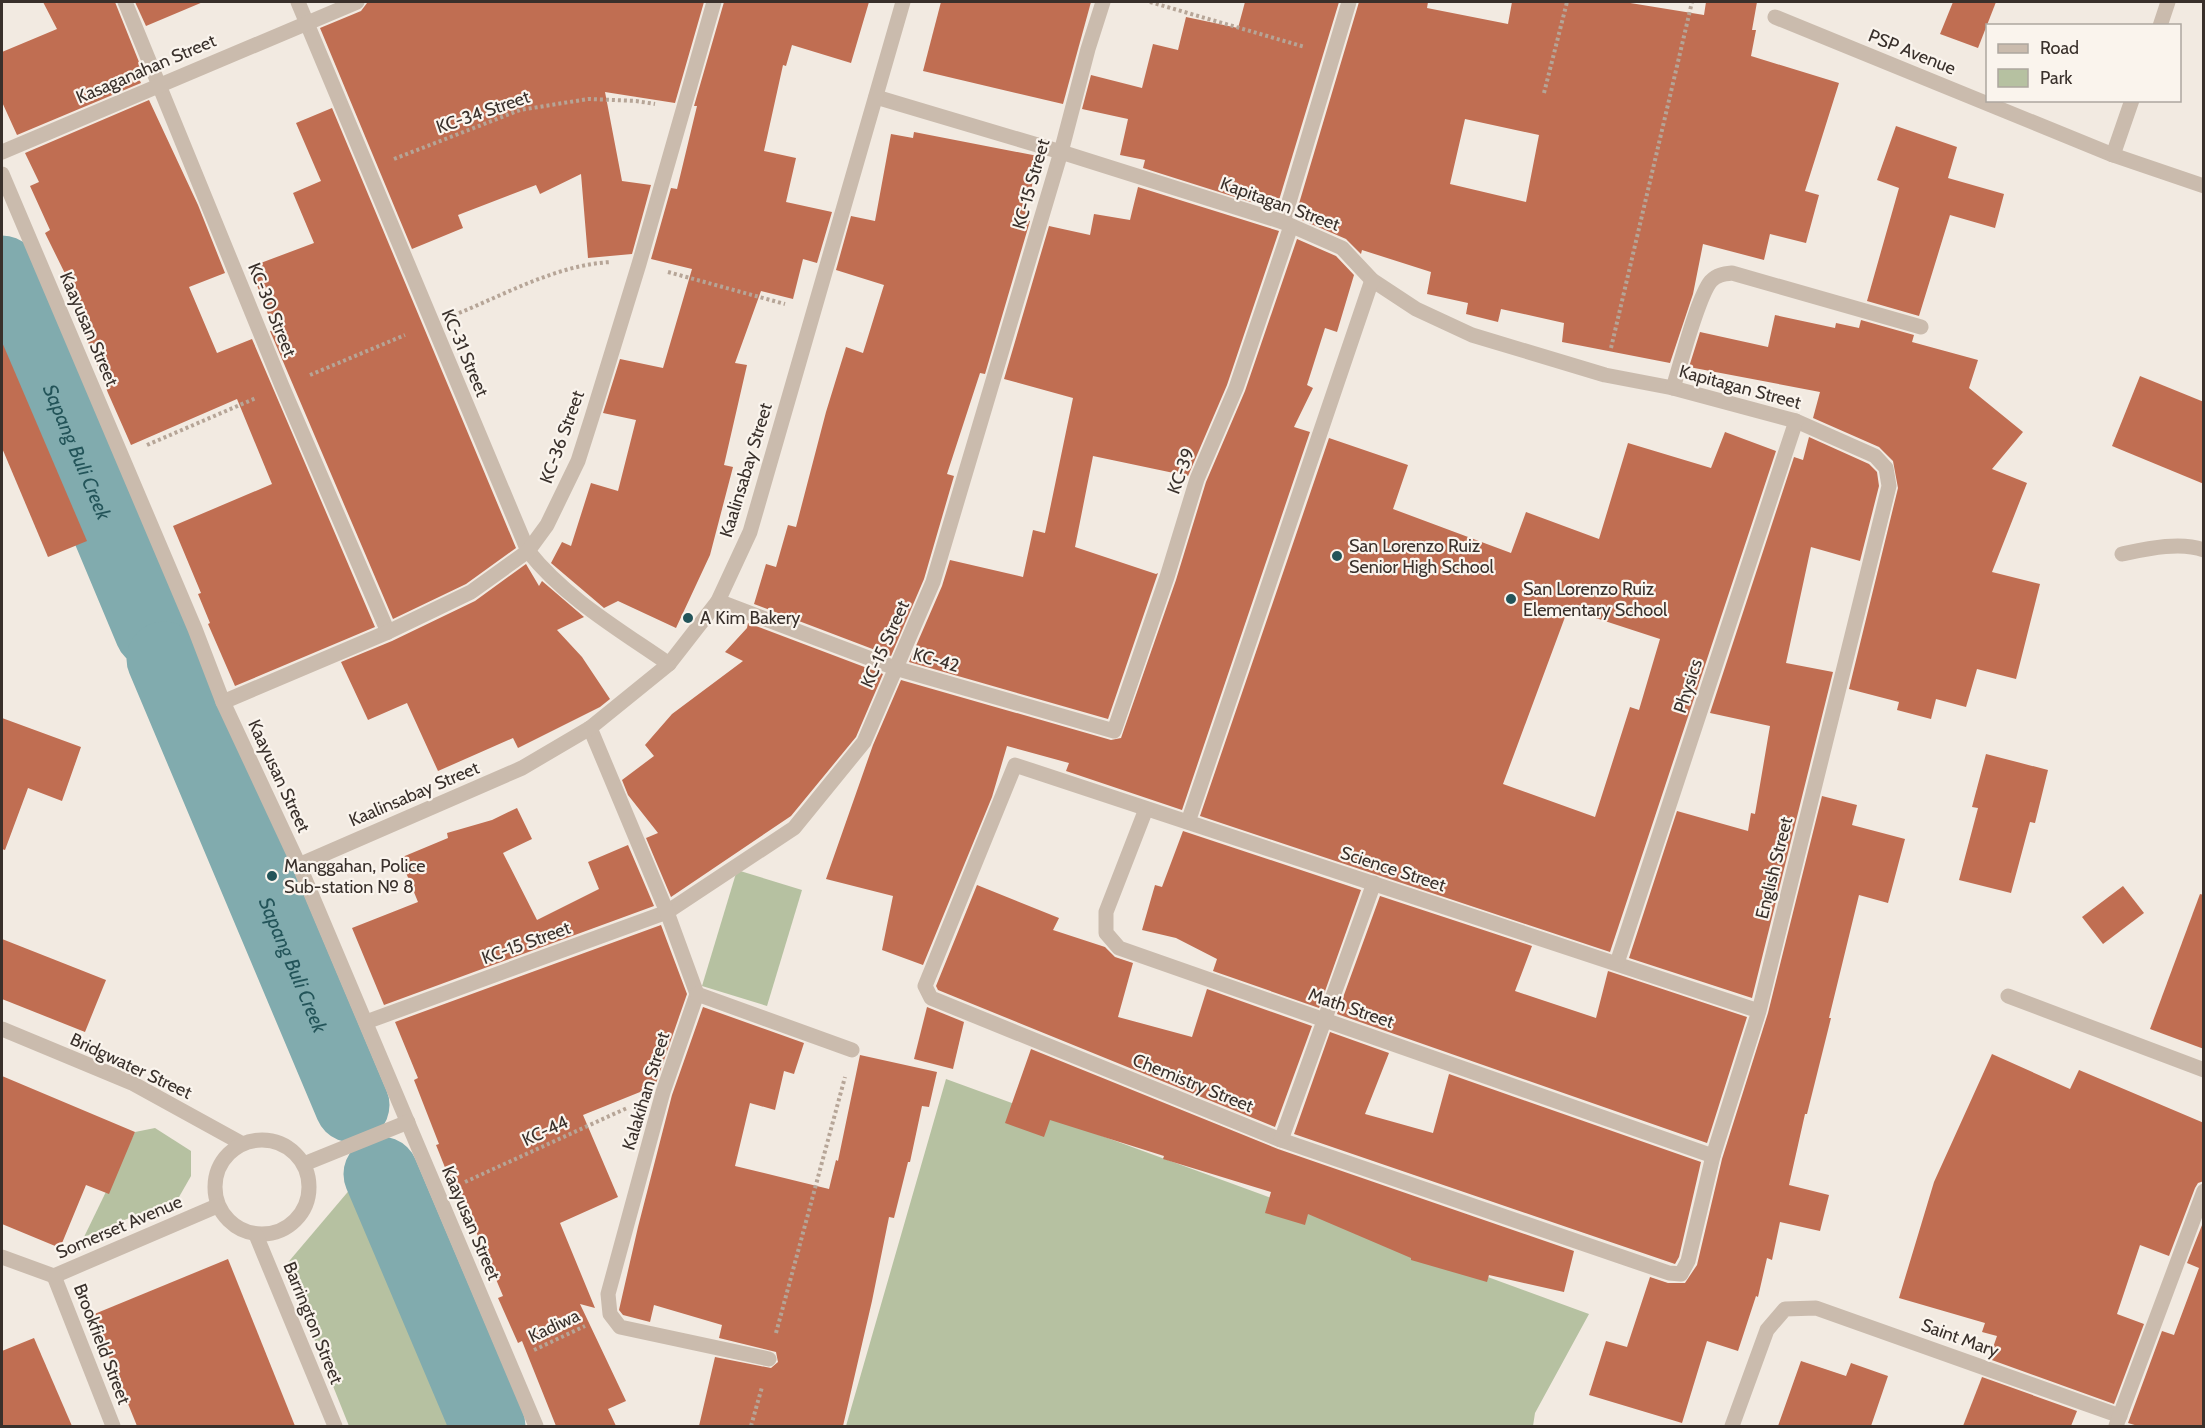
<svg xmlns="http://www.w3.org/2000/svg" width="2205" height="1428" viewBox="0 0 2205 1428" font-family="Cabin,sans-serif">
<rect width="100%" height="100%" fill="#f2eae1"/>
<g fill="#b6c1a1">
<path d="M737,870L802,890L767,1006L702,986Z"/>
<path d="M946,1079L1589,1314L1535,1413L1533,1426H846Z"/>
<path d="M155,1128L191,1151V1176L179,1197L84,1237L135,1132Z"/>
<path d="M363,1174L473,1426H349L285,1266Z"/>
</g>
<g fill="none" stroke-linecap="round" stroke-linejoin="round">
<g stroke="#81abae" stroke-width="75">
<path id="s1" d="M2,273L152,631"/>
<path id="s2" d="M164,659L352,1105"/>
<path d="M381,1174L488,1426"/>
</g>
</g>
<g fill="#c06e52" fill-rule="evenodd">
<path d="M43,2H115L141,67L135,70L141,83L17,135L2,102V52L57,29Z"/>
<path d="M135,2H203L146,26Z"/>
<path d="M724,2H869L851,63L792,45L786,66L783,65L764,151L796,158L786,202L832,212L817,263L803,259L793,299L761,291L735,363L747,365L724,465L733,467L710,555L676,628L618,601L604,608L551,563L562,542L571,546L591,483L618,491L636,420L603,413L620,359L663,368L692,269L651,259L671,188L677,189L697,106H694Z"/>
<path d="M941,2H1091L1063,104L923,71Z"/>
<path d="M1245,2H1339L1276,210L1143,168L1145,160L1120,155L1128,119L1082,109L1091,75L1142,88L1153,44L1178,50L1186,17L1238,28Z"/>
<path d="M1359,2H1428L1427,8L1508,24L1512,2H1624L1704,15L1706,2H1757L1752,30H1756L1751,56L1839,83L1805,191L1819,195L1806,243L1770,234L1764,260L1703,244L1693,294L1670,363L1562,342L1564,323L1501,309L1498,322L1466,314L1468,303L1427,294L1431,272L1362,250L1361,254L1346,239L1295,217ZM1465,119L1539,135L1526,202L1450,184Z"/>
<path d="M1953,2H1996L1978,48L1940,34Z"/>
<path d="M367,3L704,2L675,103L605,92L622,181L651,185L632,254L588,258L581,174L540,194L536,185L458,215L463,228L412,249L320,28L361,11Z"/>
<path d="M149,100L198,205L225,273L189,287L217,353L252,339L375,627L235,686L208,624L210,623L198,594L201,593L173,526L272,484L237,399L131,445L108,393L77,314L84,312L45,233L50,230L30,186L39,182L25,153Z"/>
<path d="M332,108L516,548L466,584L393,619L270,331L274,330L250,267L314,243L293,193L321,181L296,123Z"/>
<path d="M1896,126L1957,147L1948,178L2004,194L1995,228L1950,215L1919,316L1867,301L1899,188L1877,180Z"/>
<path d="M914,132L1038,156L1025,220L1030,221L985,374L980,373L947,474L954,476L924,579L891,656L754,604L766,564L776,567L788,525L796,527L826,412L846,347L863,353L884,285L836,270L851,216L875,221L891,134L913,138Z"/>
<path d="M1138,187L1279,231L1227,385L1188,476L1093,456L1075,547L1156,574L1158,573L1108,719L909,662L942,586L950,560L1023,577L1033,530L1045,533L1073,398L1004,379L1049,226L1090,235L1094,214L1130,220Z"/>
<path d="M1297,239L1336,256L1354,275L1337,332L1325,328L1307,385L1313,388L1294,427L1310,432L1182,810L1066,771L1069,763L1007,746L992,797L923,965L882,950L893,896L826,879L873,745L901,680L1111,740L1121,738L1176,580L1206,482L1245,391Z"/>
<path d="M1775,315L1835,328L1836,323L1859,328L1861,320L1914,335L1912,342L1978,360L1969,388L2023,432L1992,469L2027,483L1992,572L2040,584L2016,679L1977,669L1966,707L1936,699L1931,719L1897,710L1899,702L1849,689L1898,488L1893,461L1879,447L1813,418L1820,392L1689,367L1700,332L1768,347Z"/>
<path d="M2,342L87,541L48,557L2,448Z"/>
<path d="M2140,376L2204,402V484L2112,446Z"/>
<path d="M1725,432L1776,451L1610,952L1200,816L1329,438L1408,465L1393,509L1511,553L1526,512L1599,539L1628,443L1711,468ZM1568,609L1660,639L1639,710L1630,707L1595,817L1503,784Z"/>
<path d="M1809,437L1869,464L1877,472L1879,486L1860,561L1811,547L1786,663L1833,672L1752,998L1629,958L1677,811L1748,831L1751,813L1755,814L1770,726L1710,713L1794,457L1803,460Z"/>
<path d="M526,564L539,586L542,581L584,617L557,630L582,657L610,699L600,707L518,748L513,738L438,771L407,703L368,720L341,662L392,641L475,601Z"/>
<path d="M748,623L883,674L856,737L791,816L671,897L646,838L658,833L628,795L622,780L654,756L645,745L672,714L743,661L725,652L747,628Z"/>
<path d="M2,718L81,747L62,801L28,788L5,850L2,849Z"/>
<path d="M1986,754L2048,770L2035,823L2030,822L2011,893L1959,880L1978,808L1972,807Z"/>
<path d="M1822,796L1857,805L1852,825L1905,839L1888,903L1859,895L1829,1018H1831L1807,1114H1805L1789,1185L1829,1195L1820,1231L1780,1222L1772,1260L1767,1258L1758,1297L1756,1296L1738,1351L1707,1341L1682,1423L1589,1395L1606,1341L1627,1347L1650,1277L1668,1283H1685L1697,1265L1722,1159L1768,1013Z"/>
<path d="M517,808L532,839L503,853L537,920L599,889L588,862L628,845L654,906L384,1005L352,928L418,902L400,858L448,838L447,833L492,820Z"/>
<path d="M1183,831L1361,890L1319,1008L1213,971L1217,959L1176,938L1142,930L1155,885L1162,887Z"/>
<path d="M977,885L1059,918L1053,930L1105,947L1115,957L1133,963L1118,1017L1192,1037L1207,989L1312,1026L1275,1127L938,990L936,986Z"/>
<path d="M2123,886L2144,913L2103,944L2082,917Z"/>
<path d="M2200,894L2204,895V1049L2150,1029Z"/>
<path d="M1380,896L1532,946L1515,991L1596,1018L1608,971L1747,1017L1707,1143L1337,1014Z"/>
<path d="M661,925L687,994L655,1086L583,1115L618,1197L560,1223L595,1308L580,1304L626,1401L608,1409L616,1426H556L522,1341L518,1343L498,1298L503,1296L454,1179L450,1180L436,1145L439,1144L414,1080L418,1078L395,1022Z"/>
<path d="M2,939L106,980L85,1032L2,999Z"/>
<path d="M703,1007L804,1043L794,1074L784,1071L775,1110L750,1103L735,1166L829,1189L836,1160L838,1161L860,1055L937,1072L929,1107L922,1106L910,1162H908L894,1218L889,1217L872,1301L843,1426H699L715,1357L771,1368L778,1362L776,1352L719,1338L722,1325L654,1305L650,1322L623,1315L619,1310L638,1227L672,1095Z"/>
<path d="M927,1007L964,1022L953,1069L914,1059Z"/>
<path d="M1330,1032L1389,1053L1365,1114L1433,1133L1449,1074L1701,1162L1679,1257L1675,1264L1294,1134Z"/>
<path d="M1031,1049L1278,1149L1574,1251L1564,1292L1489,1275L1487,1282L1411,1260V1258L1308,1214L1305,1225L1265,1213L1271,1192L1163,1159L1164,1156L1050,1120L1044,1137L1005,1123Z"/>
<path d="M1992,1054L2070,1089L2079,1070L2204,1123V1181L2198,1183L2195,1188L2169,1256L2140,1245L2117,1314L2144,1324L2114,1404L1989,1359L1997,1336L1982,1332L1985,1323L1899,1298L1934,1182Z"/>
<path d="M2,1076L135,1132L109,1194L86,1185L60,1248L2,1224Z"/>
<path d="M2204,1220V1426H2138L2128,1423L2162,1331L2174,1335L2199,1268L2187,1263Z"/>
<path d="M228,1259L295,1426H137L92,1315Z"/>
<path d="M34,1338L72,1426H2V1351Z"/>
<path d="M1801,1361L1846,1376L1851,1363L1888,1376L1871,1426H1778Z"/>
<path d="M1982,1377L2077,1411L2071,1426H1963Z"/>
</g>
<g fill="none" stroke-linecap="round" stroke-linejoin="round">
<g stroke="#b6a597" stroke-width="4" stroke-dasharray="3 3" stroke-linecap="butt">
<path d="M1150,2L1305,47"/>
<path d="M1544,93L1567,2"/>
<path d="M394,159L520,110L588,99L636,101L655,104"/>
<path d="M668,272L785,304"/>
<path d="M459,313C508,293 557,265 611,262"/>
<path d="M1611,348L1692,2"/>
<path d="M310,375L405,335"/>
<path d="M147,445L256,398"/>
<path d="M465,1182L627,1108"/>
<path d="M776,1333L845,1077"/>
<path d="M534,1350L585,1326"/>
<path d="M751,1426L762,1387"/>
</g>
<g stroke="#cabbad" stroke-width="15">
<path d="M125,2L282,386L388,632"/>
<path d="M298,2L528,551C565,598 620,630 669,664"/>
<path d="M2122,554C2146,549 2180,541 2204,550"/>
<path d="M718,601L895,668L1114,731L1167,577L1197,479L1236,388L1291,226"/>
<path d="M223,702L388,632L471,592L528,551L547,525L578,461L592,417L639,264L714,2"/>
<path d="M2008,996L2204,1070"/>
<path d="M366,1022L667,912L794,828L864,742L933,582L1061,152L1088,49L1103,2"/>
</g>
<g stroke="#cabbad" stroke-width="15">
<path d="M1775,17L2113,155L2204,186"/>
<path d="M2160,26L2168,2"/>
<path d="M876,97L1061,152L1283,222L1342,248L1372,280L1416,309L1472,335L1605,375L1673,388L1796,421L1875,456L1886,468L1889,486L1759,1011L1713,1156L1688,1261L1681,1274L1669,1273L1281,1140L931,998L925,986L1015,765L1759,1011"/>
<path d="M2,152L357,2"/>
<path d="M2113,155L2132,100"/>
<path d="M2,174L195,629L223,702L299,865L536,1426"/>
<path d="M1283,222L1349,2"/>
<path d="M1673,388C1680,366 1698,296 1711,281C1717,275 1723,274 1732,273L1921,327"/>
<path d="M590,728L667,912L697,994L663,1092L608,1294L610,1314L620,1327L769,1359"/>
<path d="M1146,809L1106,912V933L1119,948L1713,1156"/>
<path d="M1188,822L1372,280"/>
<path d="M299,865L522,768L590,728L669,664L718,601L750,532L903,2"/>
<path d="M1617,963L1796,421"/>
<path d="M697,994L852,1050"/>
<path d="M2,1029L132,1083L241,1143"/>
<circle cx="262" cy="1187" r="47"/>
<path d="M1281,1140L1374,883"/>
<path d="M304,1164L408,1122"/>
<path d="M256,1235L335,1426"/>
<path d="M2,1257L54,1276L217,1206"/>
<path d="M54,1276L113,1426"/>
<path d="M1732,1426L1767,1330L1785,1309L1816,1308L2120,1416"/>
<path d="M2116,1426L2204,1191"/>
</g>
</g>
<g fill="#235459" stroke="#faf4ed" stroke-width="2">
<circle cx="1337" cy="556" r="6"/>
<circle cx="1511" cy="599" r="6"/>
<circle cx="688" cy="618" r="6"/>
<circle cx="272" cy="876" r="6"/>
</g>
<g text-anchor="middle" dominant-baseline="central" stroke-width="4.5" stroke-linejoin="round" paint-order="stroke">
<g font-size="18" fill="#39302b" stroke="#faf4ed">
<text transform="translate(1912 52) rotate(22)">PSP Avenue</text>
<text transform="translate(146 69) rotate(-23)">Kasaganahan Street</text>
<text transform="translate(483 112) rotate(-19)">KC-34 Street</text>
<text transform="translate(1031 184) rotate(-74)">KC-15 Street</text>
<text transform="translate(1280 204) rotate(20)">Kapitagan Street</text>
<text transform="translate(272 310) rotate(68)">KC-30 Street</text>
<text transform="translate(89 329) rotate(67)">Kaayusan Street</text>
<text transform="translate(465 353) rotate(67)">KC-31 Street</text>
<text transform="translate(1740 387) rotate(15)">Kapitagan Street</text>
<text transform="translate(562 437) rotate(-70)">KC-36 Street</text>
<text transform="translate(746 470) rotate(-73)">Kaalinsabay Street</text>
<text transform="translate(1181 471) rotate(-70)">KC-39</text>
<text transform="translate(885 644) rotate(-66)">KC-15 Street</text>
<text transform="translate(936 660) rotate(16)">KC-42</text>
<text transform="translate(1688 686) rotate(-72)">Physics</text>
<text transform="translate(279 776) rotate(65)">Kaayusan Street</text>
<text transform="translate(414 794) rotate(-23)">Kaalinsabay Street</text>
<text transform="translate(1774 868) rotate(-76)">English Street</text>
<text transform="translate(1393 869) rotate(18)">Science Street</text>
<text transform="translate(526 943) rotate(-20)">KC-15 Street</text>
<text transform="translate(1351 1008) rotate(19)">Math Street</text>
<text transform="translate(131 1066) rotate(25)">Bridgwater Street</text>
<text transform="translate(1193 1083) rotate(22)">Chemistry Street</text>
<text transform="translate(646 1091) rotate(-73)">Kalakihan Street</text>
<text transform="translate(545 1131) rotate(-25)">KC-44</text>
<text transform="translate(471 1223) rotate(67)">Kaayusan Street</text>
<text transform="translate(119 1227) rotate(-23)">Somerset Avenue</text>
<text transform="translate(313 1323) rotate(68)">Barrington Street</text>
<text transform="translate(554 1326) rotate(-25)">Kadiwa</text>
<text transform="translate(1960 1338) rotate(20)">Saint Mary</text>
<text transform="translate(102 1344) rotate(69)">Brookfield Street</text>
</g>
<g font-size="18" fill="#39302b" stroke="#faf4ed" text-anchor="start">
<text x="1349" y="546">San Lorenzo Ruiz<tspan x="1349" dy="21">Senior High School</tspan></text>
<text x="1523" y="589">San Lorenzo Ruiz<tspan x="1523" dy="21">Elementary School</tspan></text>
<text x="700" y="618">A Kim Bakery</text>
<text x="284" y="866">Manggahan, Police<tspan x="284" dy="21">Sub-station № 8</tspan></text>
</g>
<g font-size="20" font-style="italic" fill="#235459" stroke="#faf4ed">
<text stroke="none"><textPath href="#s1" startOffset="194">Sapang Buli Creek</textPath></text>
<text stroke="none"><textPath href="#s2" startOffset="332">Sapang Buli Creek</textPath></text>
</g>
</g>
<rect width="2205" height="1428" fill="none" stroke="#39302b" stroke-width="6"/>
<rect x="1986" y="24" width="195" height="78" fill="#faf4ed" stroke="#ada69f" stroke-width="1.5"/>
<rect x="1998" y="44" width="30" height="9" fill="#cabbad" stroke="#ada69f" stroke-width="1.5"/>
<text x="2040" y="54" font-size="18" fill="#39302b">Road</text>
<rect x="1998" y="69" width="30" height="18" fill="#b6c1a1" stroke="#ada69f" stroke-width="1.5"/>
<text x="2040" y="84" font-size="18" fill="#39302b">Park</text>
</svg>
